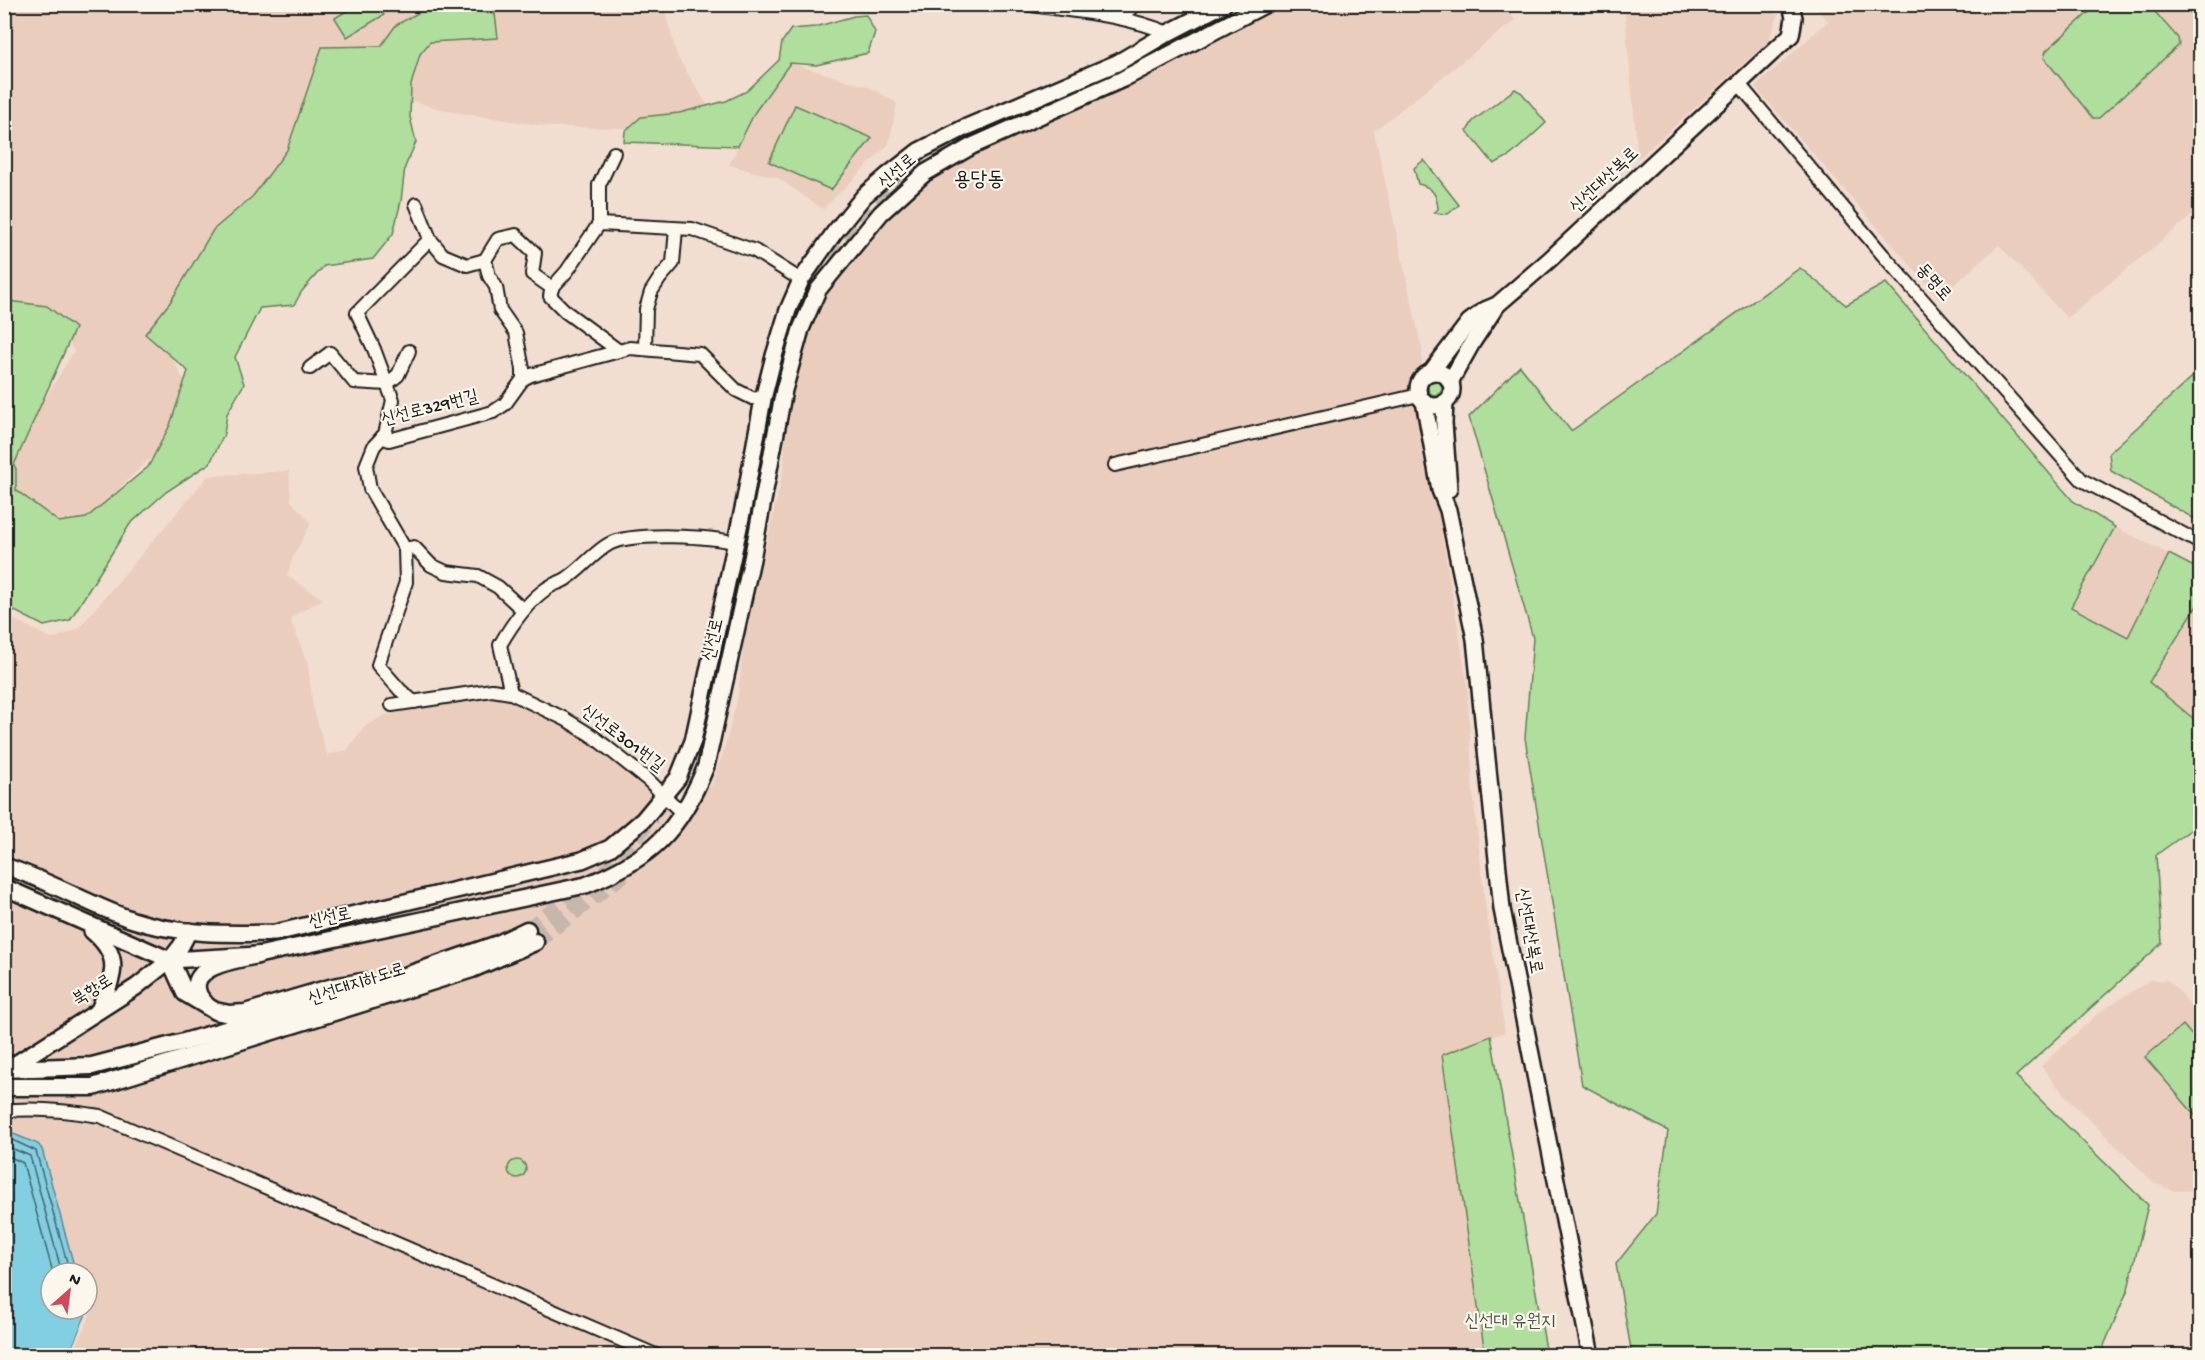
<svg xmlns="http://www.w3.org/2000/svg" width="2205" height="1360" viewBox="0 0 2205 1360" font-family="'Gochi Hand','Poor Story',sans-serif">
<rect width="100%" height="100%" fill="#f1ded0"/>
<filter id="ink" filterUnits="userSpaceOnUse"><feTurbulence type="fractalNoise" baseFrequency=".0167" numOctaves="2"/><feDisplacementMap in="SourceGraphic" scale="12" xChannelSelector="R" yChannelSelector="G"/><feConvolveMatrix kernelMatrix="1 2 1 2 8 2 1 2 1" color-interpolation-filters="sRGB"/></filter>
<g filter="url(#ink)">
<g fill="#eacdbd">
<path d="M5,5H667L666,16L677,56L711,111L640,128L552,127L447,111L348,82L308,169L248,198L217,254L162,340L192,395L185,432L145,463L90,516L49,544L4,504V465L74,351L60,328L6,297L5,290Z"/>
<path d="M1284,5H1505L1515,20L1374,131L1422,349L1423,422L1467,682L1473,791L1485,904L1505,1032L1442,1055L1485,1355H69L86,1316L87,1273H76L40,1146L5,1130L4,614L52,639L78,629L208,476L289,471L291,501L311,523L292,559L287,576L323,599L290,618L308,665L313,707L327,755L347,750L364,727L385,715L461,700L496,698L509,699L587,740L644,783L691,808L697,804L712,784L724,750L738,696L744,641L784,468L787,404L802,334L822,293L871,226L927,173Z"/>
<path d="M1624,5H1768L1778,16L1768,42L1638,159Z"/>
<path d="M1813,5H2200V209L2067,318L1999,245L1939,298L1755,87L1828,21Z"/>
<path d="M790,63L869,87L897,103L889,144L823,209L778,178L729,165L755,112Z"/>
<path d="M2115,527L2169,554L2128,637L2071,606Z"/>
<path d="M2200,601V724L2149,682Z"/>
<path d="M2151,980H2168L2200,1014V1190L2175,1191L2154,1183L2066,1097L2041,1066L2102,1010Z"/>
</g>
<g fill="#afde9d" stroke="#667d5c" stroke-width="1.5">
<path d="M358,4L378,5L384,15L347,37L335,18Z"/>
<path d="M434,4L446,5L495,14L498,38L430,42L420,54L411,85L410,117L416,142L405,167L401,201L393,234L373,259L324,266L302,291L294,305L260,308L235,357L244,384L227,414L224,434L210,463L166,492L130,524L70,620L44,626L5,606V298L8,301L47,306L75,328L14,465L16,469V490L59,522L86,518L148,467L170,425L188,371L145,334L171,301L213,230L253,196L287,150L322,47L381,46L396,25Z"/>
<path d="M2097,5H2149L2178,38L2179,45L2099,118H2093L2044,58L2046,51Z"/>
<path d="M866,15L875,32L868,53L816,65L790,63L755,112L738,146L624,142L625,131L641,117L679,113L726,101L747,91L779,60L782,42L791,29L815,27L854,16Z"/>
<path d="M1515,89L1522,93L1546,123L1511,155L1494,164L1467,131L1473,121Z"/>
<path d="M795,105L872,138L831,190L769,162Z"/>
<path d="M1424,160L1459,205L1448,214L1434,213L1438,209C1437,194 1432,187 1418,184L1414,168Z"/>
<path d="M1800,268L1846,305L1886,283L2073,501L2115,527L2071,607L2128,637L2169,554L2200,570V601L2149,682L2200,724V823L2156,855L2162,943L2016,1076L2148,1205L2128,1289L2100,1355H1632L1616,1264L1656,1214L1668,1131L1582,1085L1525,738L1533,638L1469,417L1520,366L1571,431Z"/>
<path d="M2200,370V522L2111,471L2109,453Z"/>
<circle cx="1435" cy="388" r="7"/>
<path d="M2183,1025L2200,1045V1121L2145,1057Z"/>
<path d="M1491,1036L1547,1355H1485L1442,1055Z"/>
<circle cx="517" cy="1169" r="9"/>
</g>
<path fill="#83cfe2" stroke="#5a8793" stroke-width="1.5" d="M4,1130L38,1144L42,1149L76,1273H51V1309H86L87,1312L69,1355H5Z"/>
<path fill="#f1ded0" d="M89,1307V1318L72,1356L69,1355L86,1316V1309Z"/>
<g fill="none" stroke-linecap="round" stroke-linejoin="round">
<g stroke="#45646b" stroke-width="1.5">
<path d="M4,1136L36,1151L70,1273"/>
<path d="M4,1145L30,1156L62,1273"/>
<path d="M4,1154L23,1163L53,1273"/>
</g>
<g stroke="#c6b7ac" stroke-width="16" stroke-dasharray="16 8" stroke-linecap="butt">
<path d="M1125,65L1249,4"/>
<path d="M999,127L1099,77"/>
<path d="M808,300L817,278L878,206L906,177L930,161L954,149"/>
<path d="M527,930L613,866L652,817"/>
<path d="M535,942L625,873L633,864"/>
</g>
<g stroke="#1c1c1c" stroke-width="16">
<g id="minor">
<path d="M1024,4C1072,11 1122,14 1168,33"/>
<path d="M1119,17L1137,4"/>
<path d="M1739,84L1883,255L2082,480L2200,543"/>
<path d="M416,204L430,239L443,255L467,265L485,260L498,239L516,235L535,253L532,274L552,288L567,271L599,224"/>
<path d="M599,224L692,229L755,251L801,280"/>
<path d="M599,224V185L614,153"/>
<path d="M485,260L489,276L496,287L500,310L516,333L523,369V379"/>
<path d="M552,288L550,296L566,312L619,351"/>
<path d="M645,349L646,309L651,292L660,278L673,263L676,229"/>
<path d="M310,368L330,353L354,382L387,384L398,375L409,351"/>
<path d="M382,437L389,440L493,412L505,404L523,379L531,375L630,348L700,354L736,390L752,398L763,399"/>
<path d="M1115,465L1419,395"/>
<path d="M405,549L414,547L431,565L446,572L478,576L498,587L523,610"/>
<path d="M511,693L500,645C512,624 526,603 546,589C552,584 560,583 566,579C582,569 593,553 609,544C632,532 711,536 736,543"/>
<path d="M414,702L400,690L378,665L406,582L405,549L370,489L366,466L374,446L385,434L393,400L374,349L357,313L430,239"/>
<path d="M392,705L492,690L511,693L565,719L594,737L648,780L682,813"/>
<path d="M4,1111C36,1107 69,1111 100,1116L658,1356"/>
</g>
</g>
<g stroke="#1c1c1c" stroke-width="20">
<g id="major">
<path d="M1431,372L1469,322L1485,310L1497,305L1548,261L1791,35L1794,18L1791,4"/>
<circle cx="1435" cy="389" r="17"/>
<path d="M1450,382L1472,343L1497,305"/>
<path d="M1424,401L1440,490L1448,510L1475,639L1502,909L1591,1356"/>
<path d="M1445,402L1444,423L1449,489"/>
<path d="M4,866C49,880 89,905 133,920C178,935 228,934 275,933L582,860L610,848L643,820L678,778L693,741L744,504L763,399L774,356L788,310L801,280L834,233L864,196L887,176L919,151L962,129L1117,63L1168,33L1224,4"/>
<path d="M4,887L170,960L258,955L586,885C651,859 680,831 706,766L752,559L784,390L801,329L818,290L881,213L925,173L972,146L1123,79L1266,4"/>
<path d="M92,931C124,958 113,976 99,1010"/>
<path d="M4,1068L17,1063L136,987L170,960L181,946L189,931"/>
</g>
</g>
<g stroke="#1c1c1c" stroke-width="21">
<g id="highway">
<path d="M170,960L185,993L215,1011L229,1014L245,1013L333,987L362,982"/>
<path d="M206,1005C204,1002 199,997 198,993C188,965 240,959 258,955"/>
<path d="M4,1069L92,1066L184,1042L373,987L498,944L527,930"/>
<path d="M4,1087H93L472,969L535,942"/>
</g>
</g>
<use href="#minor" stroke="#fbf7ec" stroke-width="12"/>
<use href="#major" stroke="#fbf7ec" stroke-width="15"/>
<use href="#highway" stroke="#fbf7ec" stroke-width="16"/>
</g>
</g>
<g text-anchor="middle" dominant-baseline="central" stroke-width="4.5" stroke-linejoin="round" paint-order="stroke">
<g font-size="18" fill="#1c1c1c" stroke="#fbf7ec">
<text transform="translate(898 172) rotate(-41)">신선로</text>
<text transform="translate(1605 181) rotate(-43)">신선대산복로</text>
<text transform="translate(1933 283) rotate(49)">동명로</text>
<text transform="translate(430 409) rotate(-14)">신선로329번길</text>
<text transform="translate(714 640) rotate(-77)">신선로</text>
<text transform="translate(622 739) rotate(37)">신선로301번길</text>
<text transform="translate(330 919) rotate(-12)">신선로</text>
<text transform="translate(1528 931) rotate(80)">신선대산복로</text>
<text transform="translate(357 985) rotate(-18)">신선대지하도로</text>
<text transform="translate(93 991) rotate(-32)">북항로</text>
</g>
<g font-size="18" fill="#485643" stroke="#fbf7ec">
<text x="1510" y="1322">신선대 유원지</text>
</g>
<g font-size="21" fill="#1c1c1c" stroke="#fbf7ec">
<text x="979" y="181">용당동</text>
</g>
</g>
<rect width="2205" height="1360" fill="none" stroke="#fbf7ec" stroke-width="24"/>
<rect x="12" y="12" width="2181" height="1336" fill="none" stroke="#1c1c1c" stroke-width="2" filter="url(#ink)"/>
<g transform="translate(69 1291) rotate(28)"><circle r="28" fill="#fbf7ec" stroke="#a29f99" stroke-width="1.5"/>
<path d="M0-4.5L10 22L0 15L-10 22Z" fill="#d1495b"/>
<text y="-9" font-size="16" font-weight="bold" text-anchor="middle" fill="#1c1c1c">N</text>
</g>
</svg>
